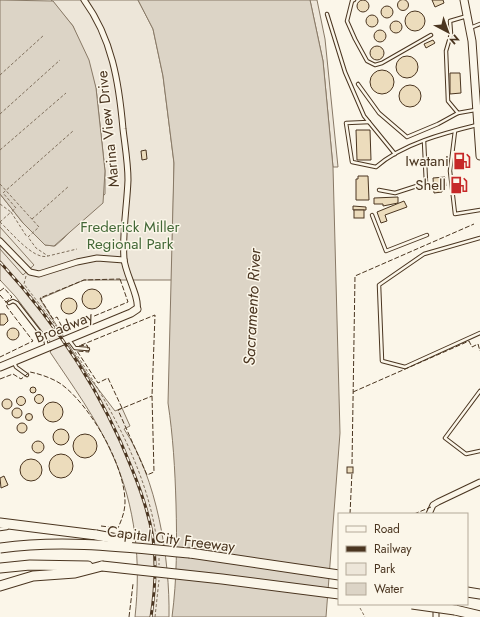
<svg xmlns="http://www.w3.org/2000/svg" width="480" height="617" viewBox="0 0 480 617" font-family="Jost,sans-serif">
<rect width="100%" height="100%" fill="#fbf6e9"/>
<g fill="#ede6d9" stroke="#887966">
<path d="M51,0H138L153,29L163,76L174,163L172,280H84L40,299L89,377L115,411L122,408L130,426L124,429C157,478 170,559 169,617H135C141,562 136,507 113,456C97,419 72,385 50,352L52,350L51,343L15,296L0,280V194L23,223L45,245L55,246L64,238L105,194V171L96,88L73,26Z"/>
<path d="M310,0H317L325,39L338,167H333L323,61Z"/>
</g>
<path fill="#ede7d9" stroke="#887966" d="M0,227L34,265L23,275L0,249Z"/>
<g fill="#dcd4c6" stroke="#887966">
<path d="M0,0L53,1L73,26L89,60L96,88L105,171L103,203L54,246L45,245L23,223L0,194Z"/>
<path d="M138,0H310L323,61L333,167L340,433L326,617H172C177,579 177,542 176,504C175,469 173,436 168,403L174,163L163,76L153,29Z"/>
</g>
<g fill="#ecdcbc" stroke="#4a3520">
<circle cx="403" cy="5" r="5.5"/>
<circle cx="363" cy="6" r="6"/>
<path d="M432,0H443L444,3L435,7Z"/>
<circle cx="387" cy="12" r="6"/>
<circle cx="415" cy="21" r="10"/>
<circle cx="372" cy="21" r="6"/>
<circle cx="396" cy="27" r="6"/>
<circle cx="380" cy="36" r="6"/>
<path d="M433,40L435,43L426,48L424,44Z"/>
<circle cx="377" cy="53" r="7"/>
<circle cx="407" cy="67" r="11"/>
<circle cx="382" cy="82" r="12"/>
<path d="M450,73H460L461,93L450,94Z"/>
<circle cx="410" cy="96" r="11"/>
<path d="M356,130H370L371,160H357Z"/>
<path d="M146,150L147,159L142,160L141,151Z"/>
<path d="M358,176H368L369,200H356V179H358Z"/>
<path d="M445,177L446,186H442V192L434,193L433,178Z"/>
<path d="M398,197V203L383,206V204H374V198Z"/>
<path d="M404,201L407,207L385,215L387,221L381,223L377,212Z"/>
<path d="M353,206L366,207V210H353Z"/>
<rect x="354" y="210" width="10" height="8"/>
<circle cx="92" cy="299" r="10"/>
<circle cx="69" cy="306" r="8"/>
<path d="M0,314H5L7,317L8,321L4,325H0Z"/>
<circle cx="13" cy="334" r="6"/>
<circle cx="33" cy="390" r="3"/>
<circle cx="39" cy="399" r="4.5"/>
<circle cx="21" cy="401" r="4.5"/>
<circle cx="7" cy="404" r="5"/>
<circle cx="53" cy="412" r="10"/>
<circle cx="17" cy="413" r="5"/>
<circle cx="29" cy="417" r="3.5"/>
<circle cx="22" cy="428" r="5"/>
<circle cx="61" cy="437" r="8"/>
<circle cx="85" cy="446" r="12"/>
<circle cx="38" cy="447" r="6"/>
<circle cx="61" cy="466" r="12"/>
<circle cx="31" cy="470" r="11"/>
<rect x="347" y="467" width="6" height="6"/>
<path d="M4,476L8,485L1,488L0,478Z"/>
</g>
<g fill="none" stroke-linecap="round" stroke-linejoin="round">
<g stroke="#4a3520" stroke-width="4.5">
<g id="lane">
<path d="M354,0L352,1L347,21L355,39L367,61L375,65L382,63L431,35"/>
<path d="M327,14L345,72L364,116L395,154"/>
<path d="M467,16L450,21L451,34L446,51L448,101L458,113L475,110"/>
<path d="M470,28L480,24"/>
<path d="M358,84L379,113L407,137L438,124L458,113"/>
<path d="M369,122L346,123L352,162L376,167C402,144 444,133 477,125"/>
<path d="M455,131L450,171L455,214L480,210"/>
<path d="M379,190L395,193L426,183L424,141"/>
<path d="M372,215L386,251L427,235"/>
<path d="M480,238L424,254L379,285L382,361L405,367L480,333"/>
<path d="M9,303L13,301L17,303L45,339L47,347"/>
<path d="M69,340L75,348L88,349"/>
<path d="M14,362L16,367L27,375"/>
<path d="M480,391L445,438L466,454L480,451"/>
<path d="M0,529L7,528"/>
</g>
</g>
<g stroke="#4a3520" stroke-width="7">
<g id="street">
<path d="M84,0C112,38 119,83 123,129C125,146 128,163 128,180C127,206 122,233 124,259C125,273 140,298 137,309"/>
<path d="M0,241L30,272L39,274L77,262L97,258L124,260"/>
<path d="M429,514L433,505L438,502L480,482"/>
<path d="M436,606V617"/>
</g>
</g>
<g stroke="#4a3520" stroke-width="9">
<g id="secondary">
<path d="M464,0L472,41L480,156"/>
<path d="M0,367L131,313L137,309"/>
</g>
</g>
<g stroke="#4a3520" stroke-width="11">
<g id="highway">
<path d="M0,523L96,535"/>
<path d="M190,553L339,575"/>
<path d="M0,568L30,565L88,566"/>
<path d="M0,586L33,576L75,573L102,566"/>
<path d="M467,592L480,594"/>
<path d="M455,610L480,616"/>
</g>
</g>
<g stroke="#7f6f5c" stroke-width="1" stroke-dasharray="3 2" stroke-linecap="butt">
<path d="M0,75L44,35"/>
<path d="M0,114L60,60"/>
<path d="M0,150L66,93"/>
<path d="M0,184L39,227L28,237L36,248L48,256L77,249"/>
<path d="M0,204L11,212L16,208L3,193L73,131"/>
<path d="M32,219L69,186"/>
<path d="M0,222C10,231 34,261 48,256"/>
<path d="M0,222L11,212L27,237"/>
<path d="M26,276L24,284L63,335"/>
<path d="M75,352C112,409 149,475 157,543"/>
<path d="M159,558V565"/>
<path d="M360,608L365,617"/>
<path d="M155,617L159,580"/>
</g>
<use href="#lane" stroke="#fbf6e9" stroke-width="2.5"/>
<use href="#street" stroke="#fbf6e9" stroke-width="5"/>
<use href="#secondary" stroke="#fbf6e9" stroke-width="7"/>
<use href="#highway" stroke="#fbf6e9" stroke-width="9"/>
<g stroke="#4a3520" stroke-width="3">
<path id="rail" d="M0,262C55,322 102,392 132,469C141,491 149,514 153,538C157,565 155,591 151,617"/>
</g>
<use href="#rail" stroke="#fbf6e9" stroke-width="1.5" stroke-dasharray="4.5" stroke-linecap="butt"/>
<g stroke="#4a3520" stroke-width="11" stroke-linecap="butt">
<g id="highway-bridge">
<path d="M96,535L128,541"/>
<path d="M0,548C64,539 126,547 190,553"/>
<path d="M102,566L222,579L339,594"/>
<path d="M412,604L455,610"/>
</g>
</g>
<use href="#highway-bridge" stroke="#fbf6e9" stroke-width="9"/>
<g stroke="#4a3520" stroke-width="1" stroke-dasharray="5 2" stroke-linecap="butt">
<path d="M120,279L128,302L63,329L57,317L53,319L40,298L84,280Z"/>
<path d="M0,280V281"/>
<path d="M0,291L4,288L12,297L6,302L7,307L33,341L0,357"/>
<path d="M0,295L6,302"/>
<path d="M0,379L13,374L21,379L30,372C40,374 52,378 61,384C90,405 125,465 125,502C125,511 122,519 118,528L101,526"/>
<path d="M353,392L469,341L472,347L478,344L480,351"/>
<path d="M122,408L108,378L98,383L77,351L89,352L87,345L79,346L155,315L152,396L154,472L147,475L118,410L152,396"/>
<path d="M352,464L355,276L474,224"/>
<path d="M350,514L352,472"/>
<path d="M414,514L431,507"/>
<path d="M129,617L133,584"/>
</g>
</g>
<defs>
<g id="fuel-bare" transform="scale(1.38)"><path d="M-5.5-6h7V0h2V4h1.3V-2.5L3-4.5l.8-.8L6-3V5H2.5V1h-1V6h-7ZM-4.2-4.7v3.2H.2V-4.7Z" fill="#c62828" stroke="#fbf6e9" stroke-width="2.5" paint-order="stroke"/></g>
</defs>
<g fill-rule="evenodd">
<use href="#fuel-bare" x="462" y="161"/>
<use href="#fuel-bare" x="459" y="185"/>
</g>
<g text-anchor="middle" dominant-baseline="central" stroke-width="3" stroke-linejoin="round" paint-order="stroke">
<g font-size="15" fill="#4a3520" stroke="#fbf6e9">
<text transform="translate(108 129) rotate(-96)">Marina View Drive</text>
<text transform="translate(64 327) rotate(-22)">Broadway</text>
<text transform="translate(171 539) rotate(7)">Capital City Freeway</text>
</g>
<g font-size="15" fill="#4a3520" stroke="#fbf6e9" text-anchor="end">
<text x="449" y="161">Iwatani</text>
<text x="446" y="185">Shell</text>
</g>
<g font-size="15" fill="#436837" stroke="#fbf6e9">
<text x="130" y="227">Frederick Miller<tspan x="130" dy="17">Regional Park</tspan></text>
</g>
<g font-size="16" font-style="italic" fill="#4a3520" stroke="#fbf6e9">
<text transform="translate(252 307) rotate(-87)">Sacramento River</text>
</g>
</g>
<rect x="338" y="513" width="130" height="92" fill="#fbf6e9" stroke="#b4a999"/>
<rect x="346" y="526" width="20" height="6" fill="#fbf6e9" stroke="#b4a999"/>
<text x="374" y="533" font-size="12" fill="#4a3520">Road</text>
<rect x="346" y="546" width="20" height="6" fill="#4a3520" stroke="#b4a999"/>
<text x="374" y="553" font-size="12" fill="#4a3520">Railway</text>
<rect x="346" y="563" width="20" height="12" fill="#ede6d9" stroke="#b4a999"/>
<text x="374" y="573" font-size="12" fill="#4a3520">Park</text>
<rect x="346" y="583" width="20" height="12" fill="#dcd4c6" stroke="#b4a999"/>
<text x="374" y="593" font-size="12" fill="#4a3520">Water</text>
<g transform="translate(448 32) rotate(139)" stroke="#fbf6e9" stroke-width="3" paint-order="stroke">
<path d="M0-3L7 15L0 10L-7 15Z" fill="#4a3520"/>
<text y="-6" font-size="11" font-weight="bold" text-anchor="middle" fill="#4a3520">N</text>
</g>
</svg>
